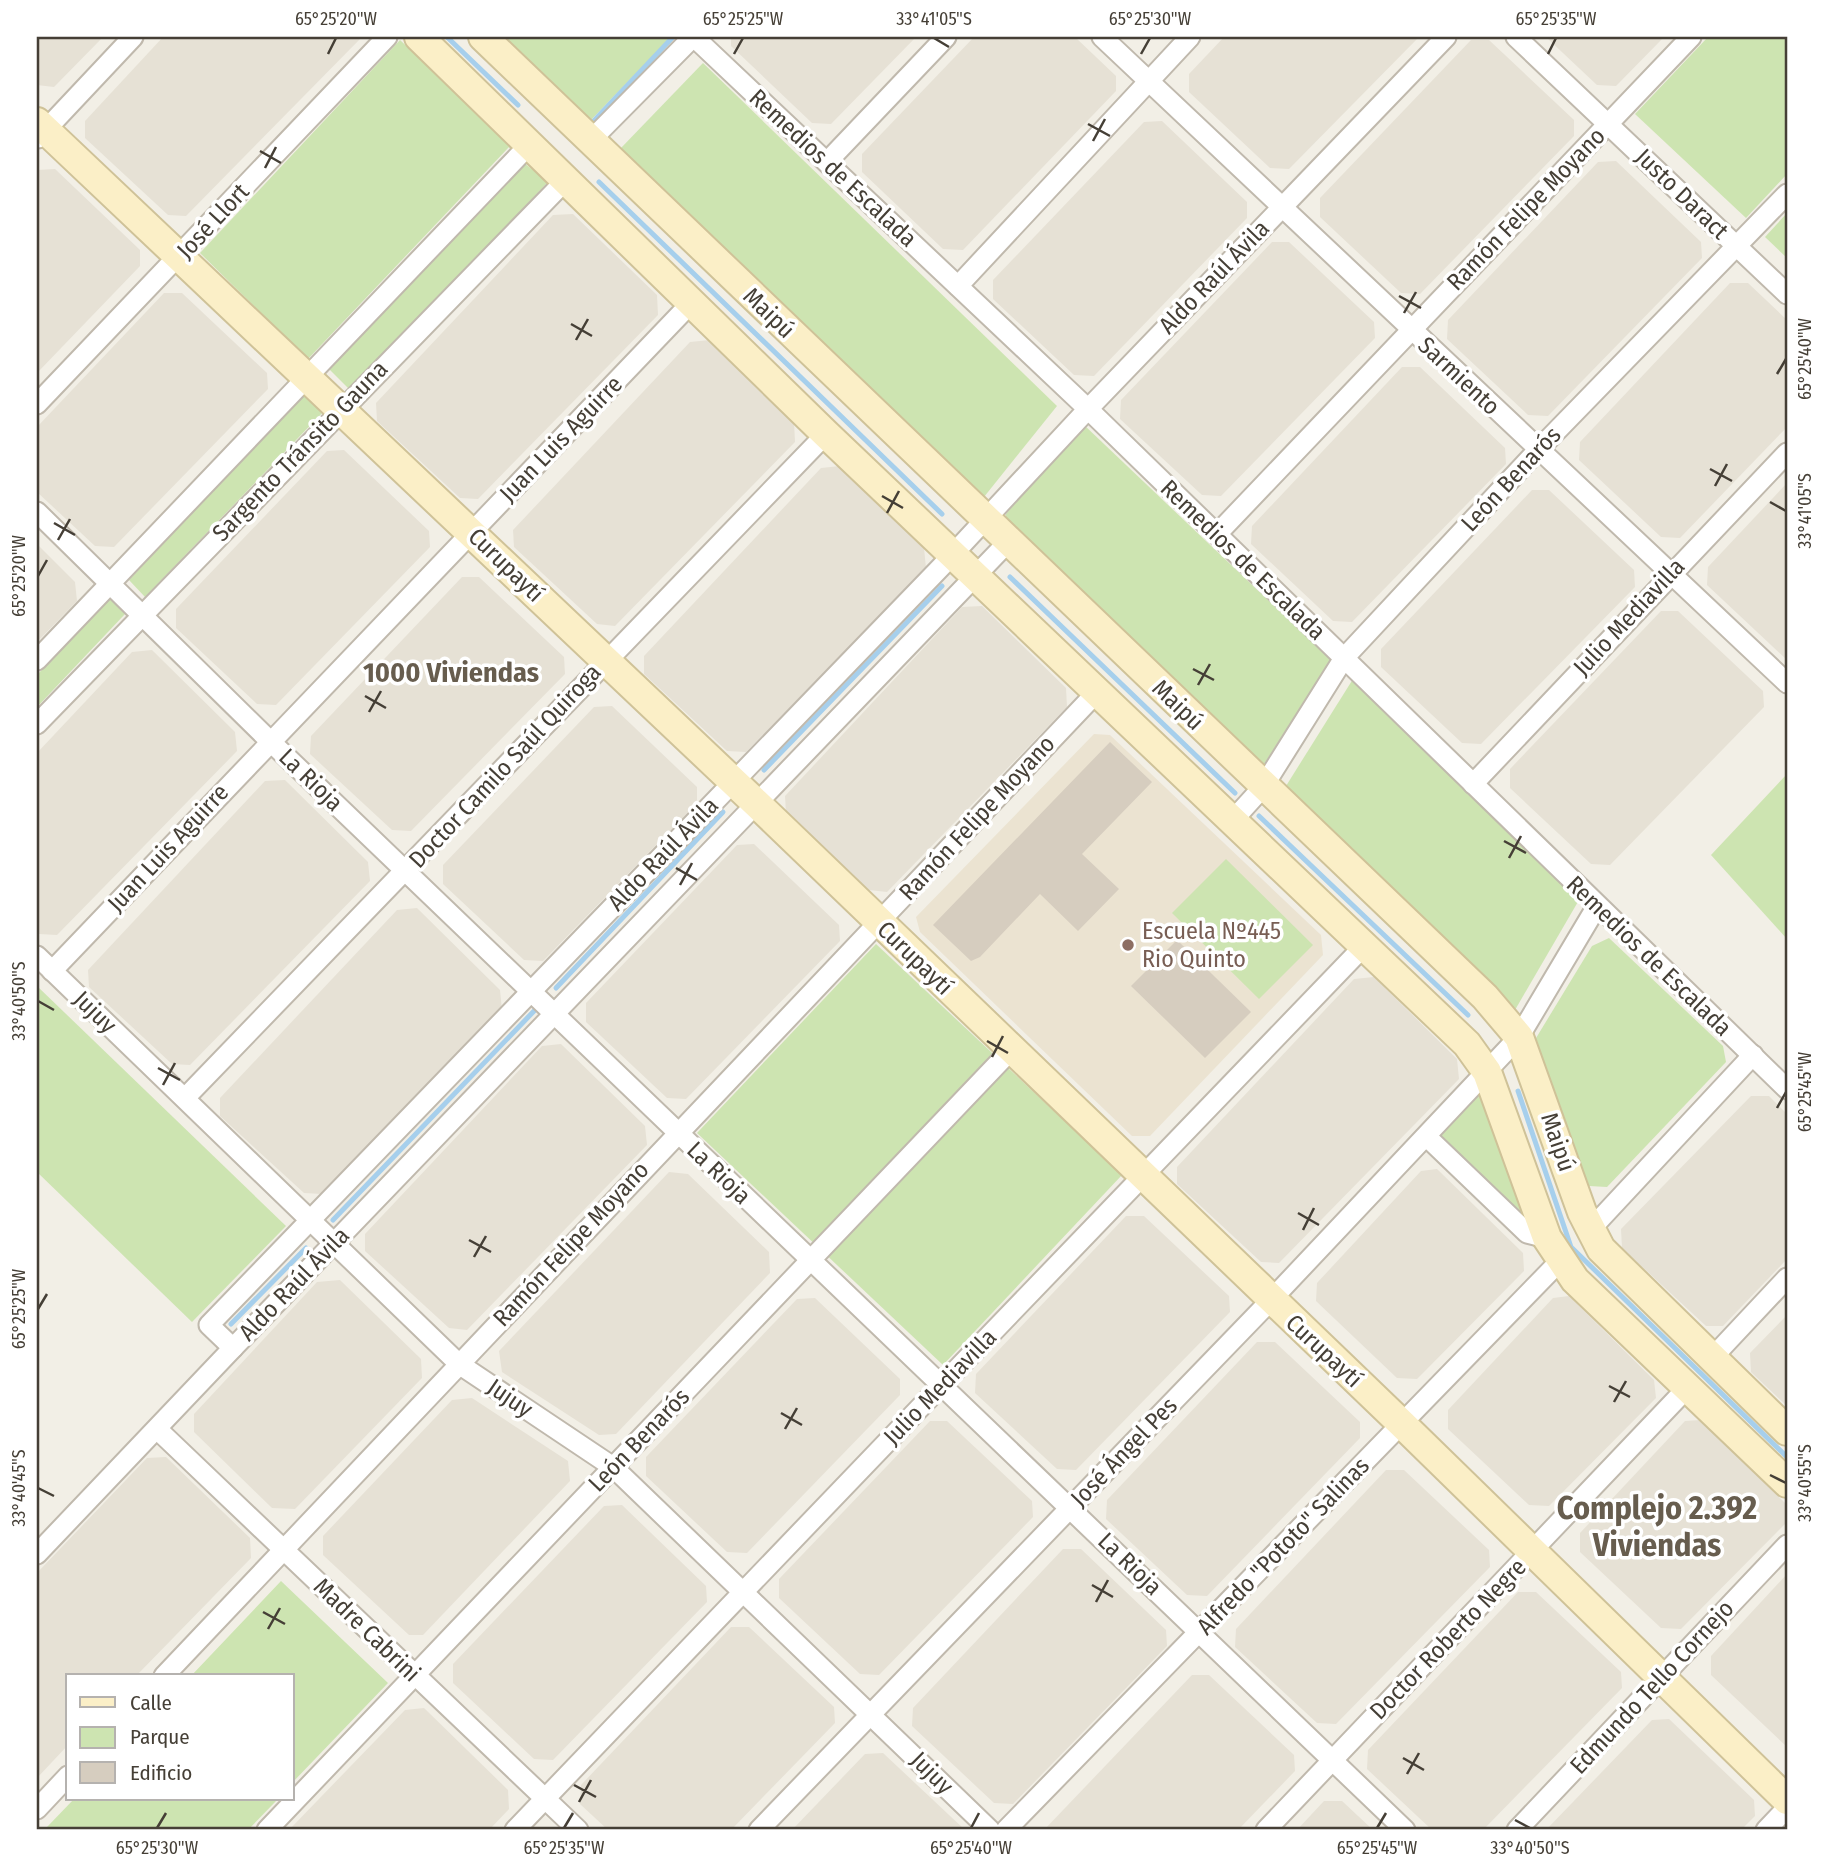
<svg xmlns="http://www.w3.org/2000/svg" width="1824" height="1867" viewBox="0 0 1824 1867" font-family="'Fira Sans Condensed',sans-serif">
<rect width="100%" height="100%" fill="#f2efe6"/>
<g fill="#e6e1d5">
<path d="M37,37H103L54,87L37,85Z"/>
<path d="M163,37H362L186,216L168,215L85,138V121Z"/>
<path d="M731,37H916L831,124L812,123L731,46Z"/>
<path d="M974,37H1075L1116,76V91L963,250L943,249L862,172V154Z"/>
<path d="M1224,37H1419L1289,169L1270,168L1189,92V74Z"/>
<path d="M1546,37H1664L1616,86L1597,85Z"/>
<path d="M1471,40H1489L1574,120V136L1420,294L1401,293L1320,217V198Z"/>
<path d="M1162,121L1247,202V218L1094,376L1074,375L993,299V280L1144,122Z"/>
<path d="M1616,161L1701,242L1702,258L1548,416L1528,415L1447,339L1448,320L1598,162Z"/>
<path d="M55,169L140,250V266L37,373V170Z"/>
<path d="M573,214L657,295L658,315L478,499L460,498L377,421L376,403L553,215Z"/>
<path d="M1272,242H1289L1374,322L1375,338L1221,496L1202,495L1120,419L1121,400Z"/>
<path d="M1730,283H1748L1787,320V427L1680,538L1661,537L1579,460L1580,442Z"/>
<path d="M164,293H182L267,373L268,389L114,547L95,546L37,492V427Z"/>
<path d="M710,340L794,422L795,442L615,626L597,624L514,547L513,530L690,342Z"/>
<path d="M1402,367H1420L1505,448L1506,464L1352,622L1333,621L1251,544L1252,526Z"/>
<path d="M344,450L429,531L430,547L276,705L257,704L176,628V609L327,451Z"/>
<path d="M840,466L924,548L926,568L746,752L727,751L644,674V656L821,468Z"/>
<path d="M1787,483V660L1707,585L1708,567Z"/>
<path d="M1532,490H1549L1634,570L1635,587L1481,744L1462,743L1381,667V649Z"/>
<path d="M37,544L75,582L77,601L37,642Z"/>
<path d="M462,577H479L564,657L565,674L411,831L392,830L310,754L311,736Z"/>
<path d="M982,606L1066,688L1067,707L887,892L869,890L786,813L785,796L962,607Z"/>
<path d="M1661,611H1678L1763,691L1764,707L1610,865L1591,864L1510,788V769Z"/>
<path d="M152,650L235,732L237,751L57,935L39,934L37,753L132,652Z"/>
<path d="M612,706L697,787V803L543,961L524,960L443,884V865L594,707Z"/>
<path d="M285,780L368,862L370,881L190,1065L172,1064L89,987L88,970L265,781Z"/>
<path d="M754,844L839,925L840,941L686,1099L667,1098L586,1022V1003L737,845Z"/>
<path d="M417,908L500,990L502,1010L322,1194L304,1193L220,1116V1098L397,910Z"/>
<path d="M1374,977L1457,1059L1459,1079L1279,1263L1261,1262L1177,1184V1167L1354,979Z"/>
<path d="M561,1044L645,1126L647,1145L467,1330L449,1328L365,1251V1234L542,1046Z"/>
<path d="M1751,1096H1769L1787,1114V1259L1723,1326H1706L1622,1248L1621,1229Z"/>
<path d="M1437,1169L1523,1253L1524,1271L1417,1379L1397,1378L1316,1301L1317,1283L1421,1171Z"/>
<path d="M669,1172L688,1174L769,1252L770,1273L616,1434L599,1435L502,1372L499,1351Z"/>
<path d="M1126,1216H1144L1229,1296L1230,1312L1076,1470L1057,1469L975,1393L976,1374Z"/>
<path d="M340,1280L421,1359L422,1378L295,1509L272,1508L194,1432V1414L317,1282Z"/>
<path d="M1569,1296L1654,1380L1656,1398L1549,1506L1529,1505L1448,1429V1410L1553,1298Z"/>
<path d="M815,1298L900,1379V1395L747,1553L727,1552L646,1476V1457L797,1299Z"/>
<path d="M1787,1315V1406L1751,1372L1750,1353Z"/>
<path d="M1257,1342H1275L1360,1422V1438L1207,1596L1187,1595L1106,1519L1107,1500Z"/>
<path d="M472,1398L568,1461L570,1481L423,1635H409L323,1555V1536L452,1400Z"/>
<path d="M1701,1420L1786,1504L1787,1522L1681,1629L1661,1628L1580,1552V1533L1685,1421Z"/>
<path d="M930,1421H947L1032,1501L1033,1517L879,1675L860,1674L779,1598V1579Z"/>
<path d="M166,1457L250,1538L251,1558L136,1676H68V1745L37,1778V1573L147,1458Z"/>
<path d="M1386,1470H1404L1489,1550L1490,1567L1336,1724L1317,1723L1235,1647L1236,1629Z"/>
<path d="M622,1505L706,1586L707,1602L553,1760L534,1759L453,1683V1664L604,1506Z"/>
<path d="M1063,1549H1081L1166,1630L1167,1646L1013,1804L994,1803L912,1726L913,1708Z"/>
<path d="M1787,1574V1747L1711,1675V1656Z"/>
<path d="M1518,1592H1536L1621,1672L1622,1688L1483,1830H1432L1367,1769L1368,1750Z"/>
<path d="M731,1627H749L834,1707L835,1723L731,1830H608L580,1804L581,1785Z"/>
<path d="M1192,1675H1209L1294,1755L1295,1771L1238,1830H1044Z"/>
<path d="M424,1708L508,1790L509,1809L489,1830H289L405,1710Z"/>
<path d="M1669,1719L1754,1800L1755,1816L1741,1830H1546L1652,1720Z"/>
<path d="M883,1753L965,1830H792L865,1754Z"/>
<path d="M1324,1801H1342L1373,1830H1297Z"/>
</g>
<path fill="#ebe3d1" d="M1094,734L1110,735L1321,935L1323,955L1150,1136H1132L920,932L916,917Z"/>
<g fill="#cde4b1">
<path d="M500,37H671L589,122Z"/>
<path d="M1708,37H1787V174L1746,218L1635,114Z"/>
<path d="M400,40L511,145L308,359L200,253Z"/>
<path d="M703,63L1057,406L984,497L620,149Z"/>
<path d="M524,163L548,182L351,391L328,368Z"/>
<path d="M1787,213V258L1765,237Z"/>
<path d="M307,391L326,409L145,597L129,580Z"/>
<path d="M1083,424L1331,660L1259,772L1005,521L1006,514Z"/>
<path d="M109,598L125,614L37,707V675Z"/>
<path d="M1353,679L1579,900L1515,1010L1286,786Z"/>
<path d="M1787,774V939L1711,855Z"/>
<path d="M1226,859L1313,945L1259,999L1172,913Z"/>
<path d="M1609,938L1723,1046L1726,1062L1607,1187L1589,1186L1533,1043L1592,946Z"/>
<path d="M876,944L1122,1175L943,1365L697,1133Z"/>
<path d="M37,986L286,1226L192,1322L37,1172Z"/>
<path d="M1482,1089L1522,1210L1520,1217L1438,1139Z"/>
<path d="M281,1581L388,1683L292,1783V1676H191Z"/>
<path d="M74,1799H278L248,1830H50L47,1827Z"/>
</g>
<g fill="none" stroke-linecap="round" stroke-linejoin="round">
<g stroke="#a6cfec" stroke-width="5">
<path d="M447,37L518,105"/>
<path d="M590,125L673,37"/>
<path d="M599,182L942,514"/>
<path d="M1010,577L1235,793"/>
<path d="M764,770L942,586"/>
<path d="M1259,816L1468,1015"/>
<path d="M556,988L723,812"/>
<path d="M1518,1091L1571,1247L1787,1457"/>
<path d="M333,1220L535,1010"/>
<path d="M231,1324L306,1248"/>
</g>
</g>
<g fill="#d6cdbf">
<path d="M1110,742L1152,782L1082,854L1119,889L1078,931L1040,894L980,957L971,961L933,925Z"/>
<path d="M1177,940L1251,1012L1205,1058L1131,986Z"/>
</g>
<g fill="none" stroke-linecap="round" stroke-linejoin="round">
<g stroke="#c0b9ad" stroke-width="23">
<g id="street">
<path d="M694,37L1088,409L1787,1089"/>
<path d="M1102,37L1787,683"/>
<path d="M1516,37L1787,294"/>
<path d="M38,138L133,37"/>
<path d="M590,141L693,37"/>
<path d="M827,162L946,37"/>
<path d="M958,286L1190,37"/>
<path d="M37,404L387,37"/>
<path d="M37,512L272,743L1405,1830"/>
<path d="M1217,534L1691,37"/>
<path d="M1008,542L233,1348L209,1325L941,567L1088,409L1446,37"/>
<path d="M37,660L529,145"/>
<path d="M37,724L565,181"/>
<path d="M1473,784L1787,453"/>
<path d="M1233,820L1263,787L1344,658L1538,450L1787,194"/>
<path d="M37,956L459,1364L613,1467L990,1830"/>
<path d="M52,971L693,301"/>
<path d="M185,1098L826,434"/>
<path d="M1427,1137L1527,1233L1547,1238"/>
<path d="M1589,1231L1753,1055"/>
<path d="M1711,1359L1787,1278"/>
<path d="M157,1429L578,1830"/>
<path d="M37,1554L233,1348"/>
<path d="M164,1676L1097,692"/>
<path d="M37,1809L68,1776"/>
<path d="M267,1830L1011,1050"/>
<path d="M515,1830C799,1536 1080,1238 1365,945"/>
<path d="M759,1830L1271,1300L1519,1037L1597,906"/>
<path d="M1006,1830L1560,1261"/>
<path d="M1266,1830L1688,1387"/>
<path d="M1517,1830L1787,1545"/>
<path d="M1766,1830L1787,1808"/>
</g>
</g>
<g stroke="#cfc298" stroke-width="32">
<g id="secondary">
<path d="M419,37L826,434L1467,1044L1487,1072L1547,1238L1575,1280L1787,1483"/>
<path d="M483,37L1485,997L1519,1037L1582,1212L1601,1249L1787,1431"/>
<path d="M37,122L756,803L1402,1424L1787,1800"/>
</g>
</g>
<use href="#street" stroke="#fff" stroke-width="19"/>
<use href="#secondary" stroke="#fbefc7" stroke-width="28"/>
</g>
<path fill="none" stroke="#453f36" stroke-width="2.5" d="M934,38L949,47M328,54L336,38M734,54L743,38M1141,54L1150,38M1548,54L1556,38M1088,124L1110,136M1093,141L1105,119M260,151L281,163M265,168L276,147M1399,296L1421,308M1404,313L1416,292M571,324L592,336M576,340L588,319M1777,374L1786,359M1710,469L1732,481M1715,486L1727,464M882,496L903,508M1770,502L1786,511M887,513L899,491M54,523L75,535M58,540L70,519M38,576L47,560M1193,669L1214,680M1198,685L1210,664M365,696L386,708M369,712L381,691M1504,841L1526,853M1509,858L1521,836M676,868L697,880M680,885L692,863M38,1001L54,1010M987,1041L1008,1053M992,1057L1003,1036M158,1068L180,1080M163,1085L175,1063M1777,1108L1786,1092M1298,1213L1319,1225M1303,1230L1314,1208M469,1240L491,1252M474,1257L486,1236M38,1309L47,1294M1609,1386L1630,1397M1614,1402L1626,1381M781,1413L802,1425M785,1429L797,1408M1770,1475L1786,1483M38,1488L54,1496M1092,1585L1113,1597M1096,1602L1108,1580M263,1612L285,1624M268,1629L280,1608M1403,1758L1424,1770M1407,1774L1419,1753M574,1785L596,1797M579,1802L591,1780M1515,1820L1530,1828M157,1828L166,1813M564,1828L573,1813M971,1828L979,1813M1377,1828L1386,1813"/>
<circle fill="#8d6e63" stroke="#fff" stroke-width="2.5" cx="1128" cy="945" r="7"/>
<g text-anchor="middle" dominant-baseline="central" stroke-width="7" stroke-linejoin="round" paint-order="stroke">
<g font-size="24" fill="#453f36" stroke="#fff">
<text transform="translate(833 168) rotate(43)">Remedios de Escalada</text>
<text transform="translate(1682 194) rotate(44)">Justo Daract</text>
<text transform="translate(1526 209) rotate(-46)">Ramón Felipe Moyano</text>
<text transform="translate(213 221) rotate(-47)">José Llort</text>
<text transform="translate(1214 277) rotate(-46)">Aldo Raúl Ávila</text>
<text transform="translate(769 313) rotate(44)">Maipú</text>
<text transform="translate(1459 376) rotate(43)">Sarmiento</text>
<text transform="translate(561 439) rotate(-46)">Juan Luis Aguirre</text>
<text transform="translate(300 451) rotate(-46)">Sargento Tránsito Gauna</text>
<text transform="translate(1511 479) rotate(-47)">León Benarós</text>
<text transform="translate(1243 560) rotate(44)">Remedios de Escalada</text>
<text transform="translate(506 565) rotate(44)">Curupaytí</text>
<text transform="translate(1629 617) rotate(-47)">Julio Mediavilla</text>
<text transform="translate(1178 705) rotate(44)">Maipú</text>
<text transform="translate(505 766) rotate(-47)">Doctor Camilo Saúl Quiroga</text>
<text transform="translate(311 780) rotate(44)">La Rioja</text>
<text transform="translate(977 818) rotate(-47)">Ramón Felipe Moyano</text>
<text transform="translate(168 848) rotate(-47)">Juan Luis Aguirre</text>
<text transform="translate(663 854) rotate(-46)">Aldo Raúl Ávila</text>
<text transform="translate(1649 956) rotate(44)">Remedios de Escalada</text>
<text transform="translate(915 958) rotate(44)">Curupaytí</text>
<text transform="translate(95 1012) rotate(44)">Jujuy</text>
<text transform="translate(1558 1142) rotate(71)">Maipú</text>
<text transform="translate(719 1173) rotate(44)">La Rioja</text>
<text transform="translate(571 1244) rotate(-47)">Ramón Felipe Moyano</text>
<text transform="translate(294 1284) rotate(-46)">Aldo Raúl Ávila</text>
<text transform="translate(1324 1351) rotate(43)">Curupaytí</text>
<text transform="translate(940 1387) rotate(-46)">Julio Mediavilla</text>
<text transform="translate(510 1398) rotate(34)">Jujuy</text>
<text transform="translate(639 1440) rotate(-46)">León Benarós</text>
<text transform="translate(1124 1452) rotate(-46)">José Ángel Pes</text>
<text transform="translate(1283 1546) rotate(-46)">Alfredo "Pototo" Salinas</text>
<text transform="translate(1130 1564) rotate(44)">La Rioja</text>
<text transform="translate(367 1630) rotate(44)">Madre Cabrini</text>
<text transform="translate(1448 1639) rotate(-46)">Doctor Roberto Negre</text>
<text transform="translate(1652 1687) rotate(-47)">Edmundo Tello Cornejo</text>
<text transform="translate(932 1773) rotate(45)">Jujuy</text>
</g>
<g font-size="24" fill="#785e54" stroke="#fff" text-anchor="start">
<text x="1142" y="931">Escuela Nº445<tspan x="1142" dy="28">Rio Quinto</tspan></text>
</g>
<g font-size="28" font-weight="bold" fill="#675d4e" stroke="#fff">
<text x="451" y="672">1000 Viviendas</text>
</g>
<g font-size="32" font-weight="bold" fill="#675d4e" stroke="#fff">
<text x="1657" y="1508">Complejo 2.392<tspan x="1657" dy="37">Viviendas</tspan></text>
</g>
</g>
<rect width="1824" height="1867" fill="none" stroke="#ffffff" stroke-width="77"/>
<rect x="66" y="1674" width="228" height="126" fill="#ffffff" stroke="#b5b2af" stroke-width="2"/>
<rect x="80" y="1697" width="35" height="10" fill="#fbefc7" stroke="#b5b2af" stroke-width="2"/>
<text x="130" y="1710" font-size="21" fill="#453f36">Calle</text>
<rect x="80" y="1727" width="35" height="21" fill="#cde4b1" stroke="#b5b2af" stroke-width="2"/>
<text x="130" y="1744" font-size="21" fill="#453f36">Parque</text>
<rect x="80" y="1762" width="35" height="21" fill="#d6cdbf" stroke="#b5b2af" stroke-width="2"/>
<text x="130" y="1780" font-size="21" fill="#453f36">Edificio</text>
<rect x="38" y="38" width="1748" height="1790" fill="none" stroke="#453f36" stroke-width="2.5"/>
<g font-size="18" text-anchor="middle" fill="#453f36">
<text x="336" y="25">65°25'20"W</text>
<text x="743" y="25">65°25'25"W</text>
<text x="934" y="25">33°41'05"S</text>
<text x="1150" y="25">65°25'30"W</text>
<text x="1556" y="25">65°25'35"W</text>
<text transform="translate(1805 359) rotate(-90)" y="6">65°25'40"W</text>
<text transform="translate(1805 511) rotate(-90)" y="6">33°41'05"S</text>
<text transform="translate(19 576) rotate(-90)" y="6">65°25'20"W</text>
<text transform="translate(19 1001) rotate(-90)" y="6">33°40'50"S</text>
<text transform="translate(1805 1092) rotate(-90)" y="6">65°25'45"W</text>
<text transform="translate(19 1309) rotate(-90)" y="6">65°25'25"W</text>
<text transform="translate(1805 1483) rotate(-90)" y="6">33°40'55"S</text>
<text transform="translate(19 1488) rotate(-90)" y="6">33°40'45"S</text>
<text x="157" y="1854">65°25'30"W</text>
<text x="564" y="1854">65°25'35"W</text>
<text x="971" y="1854">65°25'40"W</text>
<text x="1377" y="1854">65°25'45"W</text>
<text x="1530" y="1854">33°40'50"S</text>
</g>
</svg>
